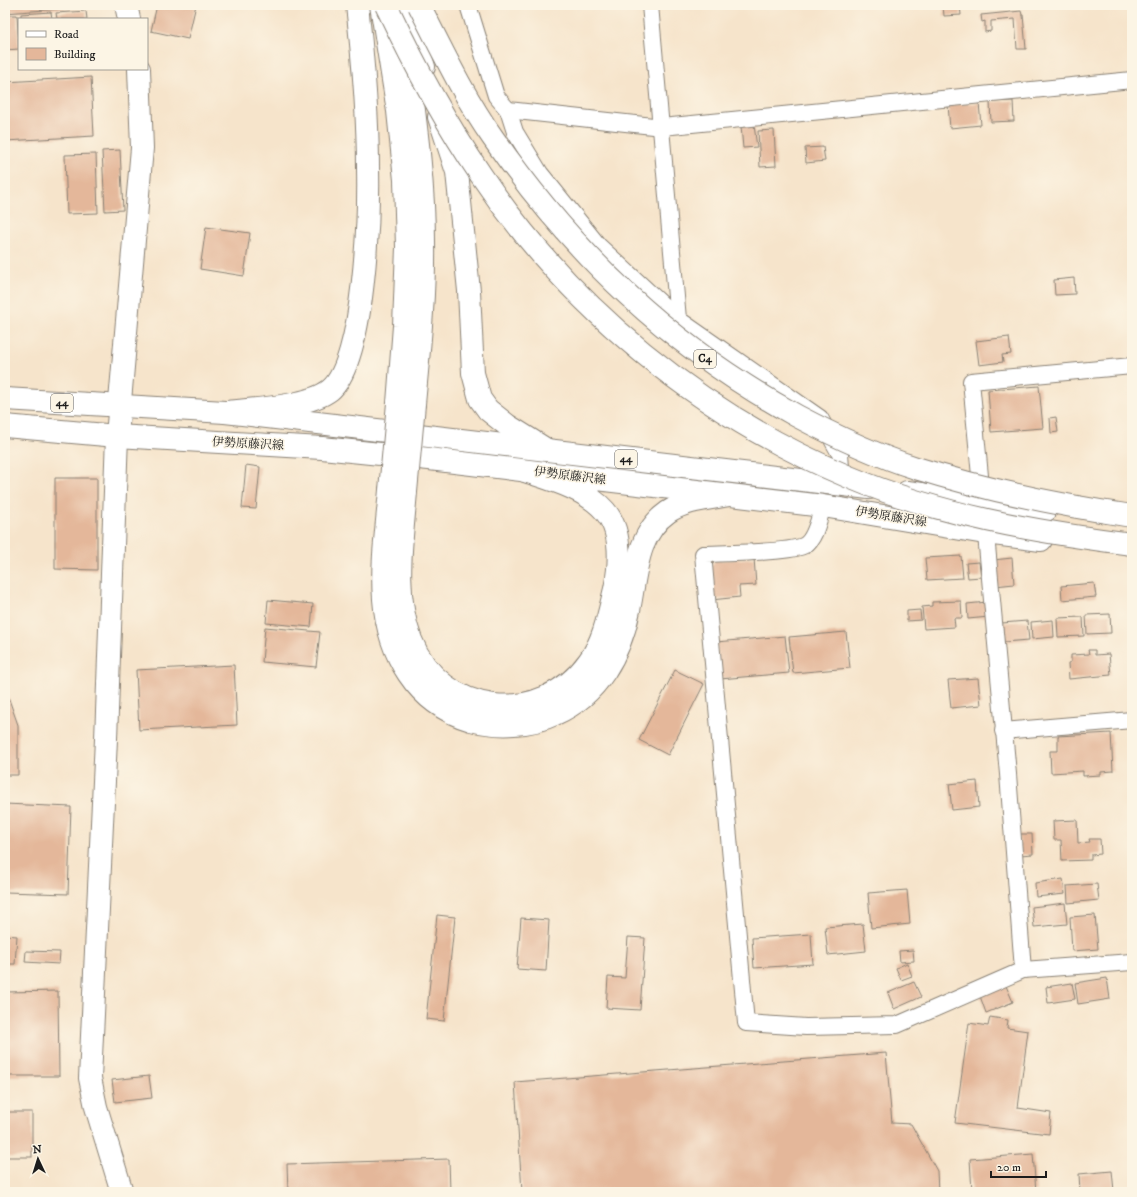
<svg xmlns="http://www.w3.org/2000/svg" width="1137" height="1197" viewBox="0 0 1137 1197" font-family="'IM FELL DW Pica','Noto Serif JP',serif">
<rect width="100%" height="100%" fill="#fcf5e5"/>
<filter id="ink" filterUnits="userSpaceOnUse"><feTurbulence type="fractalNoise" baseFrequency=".025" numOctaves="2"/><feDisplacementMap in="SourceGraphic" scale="8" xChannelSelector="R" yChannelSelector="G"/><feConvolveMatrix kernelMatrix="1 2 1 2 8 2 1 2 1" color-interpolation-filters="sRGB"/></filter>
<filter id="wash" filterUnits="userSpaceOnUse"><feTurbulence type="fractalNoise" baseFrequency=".012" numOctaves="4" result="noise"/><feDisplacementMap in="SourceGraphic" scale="16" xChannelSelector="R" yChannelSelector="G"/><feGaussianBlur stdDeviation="0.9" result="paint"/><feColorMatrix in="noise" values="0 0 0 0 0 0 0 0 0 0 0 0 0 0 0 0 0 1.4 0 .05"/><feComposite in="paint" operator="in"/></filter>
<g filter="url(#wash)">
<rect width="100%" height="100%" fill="#f6e4cb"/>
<g id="blocks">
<g fill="#e4b79a">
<path d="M5,5H85V7L5,13Z"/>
<path d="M157,5H196L188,39L151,31Z"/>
<path d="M943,5H960L961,15L944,16Z"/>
<path d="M86,11L87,19H57L56,13Z"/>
<path d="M1021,11L1022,15H1023L1026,49H1017L1015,19L991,21V31L985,32V21L982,22L981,15Z"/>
<path d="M51,12L52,19H21V14Z"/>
<path d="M5,15H17L19,49L5,50Z"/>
<path d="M91,77L94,136L5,141V82Z"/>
<path d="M1013,101L1014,121L991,122L990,102Z"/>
<path d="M979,103L981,125L950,128L948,105Z"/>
<path d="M754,125L757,147L743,148L741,126Z"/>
<path d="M774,130L776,166L760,167L758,131Z"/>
<path d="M823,147L825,161L806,163L805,148Z"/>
<path d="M120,150L123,210L105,211L102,151Z"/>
<path d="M96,154L98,213L67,214L65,155Z"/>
<path d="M206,227L250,233L244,276L200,269Z"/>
<path d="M1074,278L1075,294L1055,295L1054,280Z"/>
<path d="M1009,337L1011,354L1002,355L1003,362L979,365L976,341Z"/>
<path d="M1039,386L1043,428L991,432L988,390Z"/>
<path d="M1056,417L1058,432L1051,433L1050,418Z"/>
<path d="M246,465L260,467L256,509L242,508Z"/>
<path d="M55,478H97V570L55,569Z"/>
<path d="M961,556L963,578L927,580L925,558Z"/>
<path d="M754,558L756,585L739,586L740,597L711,600L708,571L715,561Z"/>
<path d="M1012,558L1014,584L995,586L993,560Z"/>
<path d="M979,562L981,577L968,578L966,563Z"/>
<path d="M1094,583L1096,597L1062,600L1061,586Z"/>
<path d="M268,600L313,604L311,627L266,623Z"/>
<path d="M961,601L962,618H954L955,627L924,629L922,607L932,606V602Z"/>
<path d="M987,602L989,617L968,619L967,604Z"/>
<path d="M920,610L921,620L907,621V611Z"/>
<path d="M1110,614L1111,633L1087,634L1086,615Z"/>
<path d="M1083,617L1084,636L1058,637L1057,618Z"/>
<path d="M1053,620L1054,637L1032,639L1031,622Z"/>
<path d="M1027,621L1029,640L1004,642L1002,623Z"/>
<path d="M265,627L320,632L316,667L262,662Z"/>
<path d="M846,632L850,668L793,673L789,637Z"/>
<path d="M785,636L789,673L720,679L716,642Z"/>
<path d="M1088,650H1095V655L1109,654L1111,675L1069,679L1068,663L1071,662V655L1089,654Z"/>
<path d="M234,665L237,725L139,730L136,670Z"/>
<path d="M675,670L704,684L668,755L639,740Z"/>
<path d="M978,678L981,705L951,708L948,680Z"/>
<path d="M5,688L18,725V775H5Z"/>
<path d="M1111,733L1113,771L1101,772V775L1083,776V771L1051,773L1050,751H1058V736Z"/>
<path d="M977,781L979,807L952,810L949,784Z"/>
<path d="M5,804L71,807L68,894L5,892Z"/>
<path d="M1077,820L1078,843L1090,842L1089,839H1100L1101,854L1091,855V860L1062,861L1061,840H1054L1053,821Z"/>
<path d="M1019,834H1032L1033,854L1020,855Z"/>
<path d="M1063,879L1065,894L1036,897L1035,883Z"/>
<path d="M1097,884L1099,900L1068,903L1067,886Z"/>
<path d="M907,890L910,924L871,928L868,893Z"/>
<path d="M1065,903L1067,924L1034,927L1032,907Z"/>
<path d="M437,915L455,917L444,1021L426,1019Z"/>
<path d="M1095,915L1098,949L1072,951L1070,917Z"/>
<path d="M521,918L549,920L546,971L517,969Z"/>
<path d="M863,924L866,951L828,955L825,927Z"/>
<path d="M811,934L813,964L754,968L752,938Z"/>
<path d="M5,935L17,936L15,964H5Z"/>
<path d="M628,937L645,938L640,1010L606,1008L608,977L625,978Z"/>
<path d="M913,950L914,961L900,962L899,951Z"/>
<path d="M26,951L60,952L59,964L25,962Z"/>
<path d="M907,963L912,976L901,980L896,968Z"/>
<path d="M1107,978L1110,999L1078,1004L1075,983Z"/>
<path d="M914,982L921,997L894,1009L888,993Z"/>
<path d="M1072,983L1075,999L1048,1003L1046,987Z"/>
<path d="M1006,986L1013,1002L986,1013L980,996Z"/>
<path d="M58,991L59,1076H5V992Z"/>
<path d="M990,1017L1008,1020L1007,1028L1028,1031L1018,1108L1051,1113L1049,1134L955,1123L969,1023L988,1026Z"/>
<path d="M886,1053L892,1123L911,1124L937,1171L938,1192H522L515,1082Z"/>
<path d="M149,1076L152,1098L115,1102L112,1080Z"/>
<rect x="5" y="1112" width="27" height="45"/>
<path d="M1033,1154L1036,1192H972L970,1159Z"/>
<path d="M449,1159L450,1192H288L287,1164Z"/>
<path d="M1112,1171L1114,1191L1080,1192L1079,1174Z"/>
</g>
</g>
</g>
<g filter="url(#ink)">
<use href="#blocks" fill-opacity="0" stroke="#898074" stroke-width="1"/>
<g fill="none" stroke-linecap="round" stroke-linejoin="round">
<g stroke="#898074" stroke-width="18">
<g id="street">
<path d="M468,5L496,96L508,110L515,132L540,173L598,245L678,319L820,418L840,454L842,482"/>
<path d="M650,5L678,319"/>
<path d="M508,110L662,127L1132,80"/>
<path d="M982,497L971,381L1132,366"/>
<path d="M823,506C819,517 816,538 805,545C791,553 723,553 703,554L746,1023L806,1027L897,1025L1023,970L1132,962"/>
<path d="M985,524L1008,774L1023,970"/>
<path d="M1003,731L1132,720"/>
</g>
</g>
<g stroke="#898074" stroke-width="24">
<g id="secondary">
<path d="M126,5L129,19"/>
<path d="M122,1192L96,1107L90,1078L106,739L117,436L142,148L139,69"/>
</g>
</g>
<g stroke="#898074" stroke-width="24">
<g id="primary">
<path d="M5,399L225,412L869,488"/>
<path d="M5,426L117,436L322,448L429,459L823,506L985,533L1041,540"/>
<path d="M907,492L1046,510"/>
</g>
</g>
<g stroke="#898074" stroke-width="24">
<g id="highway">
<path d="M381,5L398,111L405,180L407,247L404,326L398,403"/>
<path d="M404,5L424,67"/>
<path d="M406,48C414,112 424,176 424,241C425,295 419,350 414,404"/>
<path d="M439,117L457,172L469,291L473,373L480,399L488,410L507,425L547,450"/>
<path d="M225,412C253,409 308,407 330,390C365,362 369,213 368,168C368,113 363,59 357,5"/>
<path d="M390,490C387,526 381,563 384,599C388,653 416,704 471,720C498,727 530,726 555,714C598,695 620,654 629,610C636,576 636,534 668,512C686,500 708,499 729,495"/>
<path d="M406,492C402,540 393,593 411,640C441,717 541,729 589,661C604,641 609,613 615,589C620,564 623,532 605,511C586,489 552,480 525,471"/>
</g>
</g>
<use href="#street" stroke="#fff" stroke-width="16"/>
<use href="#secondary" stroke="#fff" stroke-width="22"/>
<use href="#primary" stroke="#fff" stroke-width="22"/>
<use href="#highway" stroke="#fff" stroke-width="22"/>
<g stroke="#898074" stroke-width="24" stroke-linecap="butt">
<g id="highway-bridge">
<path d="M386,5C414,64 445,122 481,175C570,308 701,415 849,477C939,515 1036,532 1132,544"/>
<path d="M419,5C442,50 464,97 493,138C575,256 671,347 797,416C835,436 875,455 916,468C986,490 1059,505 1132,516"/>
<path d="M390,490L398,403"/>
<path d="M406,492L414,404"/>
</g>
</g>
<use href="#highway-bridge" stroke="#fff" stroke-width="22"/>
</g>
</g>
<g text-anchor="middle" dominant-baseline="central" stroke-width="3" stroke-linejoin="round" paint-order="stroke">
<g fill="#fcf5e5" stroke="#5f5d58" stroke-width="1">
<rect x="694" y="350" width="22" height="18" rx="3"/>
<rect x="51" y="394" width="22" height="18" rx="3"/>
<rect x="615" y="450" width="22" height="18" rx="3"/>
</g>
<g font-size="11" font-weight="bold" fill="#1c1c1c">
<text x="705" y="359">C4</text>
<text x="62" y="403">44</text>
<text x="626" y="459">44</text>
</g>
<g font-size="12" fill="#1c1c1c" stroke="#fcf5e5">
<text transform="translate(248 444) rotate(3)">伊勢原藤沢線</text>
<text transform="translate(570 476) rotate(7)">伊勢原藤沢線</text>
<text transform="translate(891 517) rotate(9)">伊勢原藤沢線</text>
</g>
</g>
<rect width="1137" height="1197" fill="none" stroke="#fcf5e5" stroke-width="20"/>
<rect x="18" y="18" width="130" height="52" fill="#fcf5e5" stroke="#a29e95"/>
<rect x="26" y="31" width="20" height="6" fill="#ffffff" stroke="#a29e95"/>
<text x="54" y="38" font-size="12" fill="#1c1c1c">Road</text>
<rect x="26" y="48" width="20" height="12" fill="#e4b79a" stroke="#a29e95"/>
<text x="54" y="58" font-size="12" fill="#1c1c1c">Building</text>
<g transform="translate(38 1159) rotate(356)" stroke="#fcf5e5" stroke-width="3" paint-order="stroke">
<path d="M0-3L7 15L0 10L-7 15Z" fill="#1c1c1c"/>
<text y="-6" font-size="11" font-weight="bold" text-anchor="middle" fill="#1c1c1c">N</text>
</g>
<path d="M991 1171v6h55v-6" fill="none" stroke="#1c1c1c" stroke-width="2"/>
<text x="997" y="1171" font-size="12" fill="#1c1c1c" stroke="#fcf5e5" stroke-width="3" paint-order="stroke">20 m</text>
</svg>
